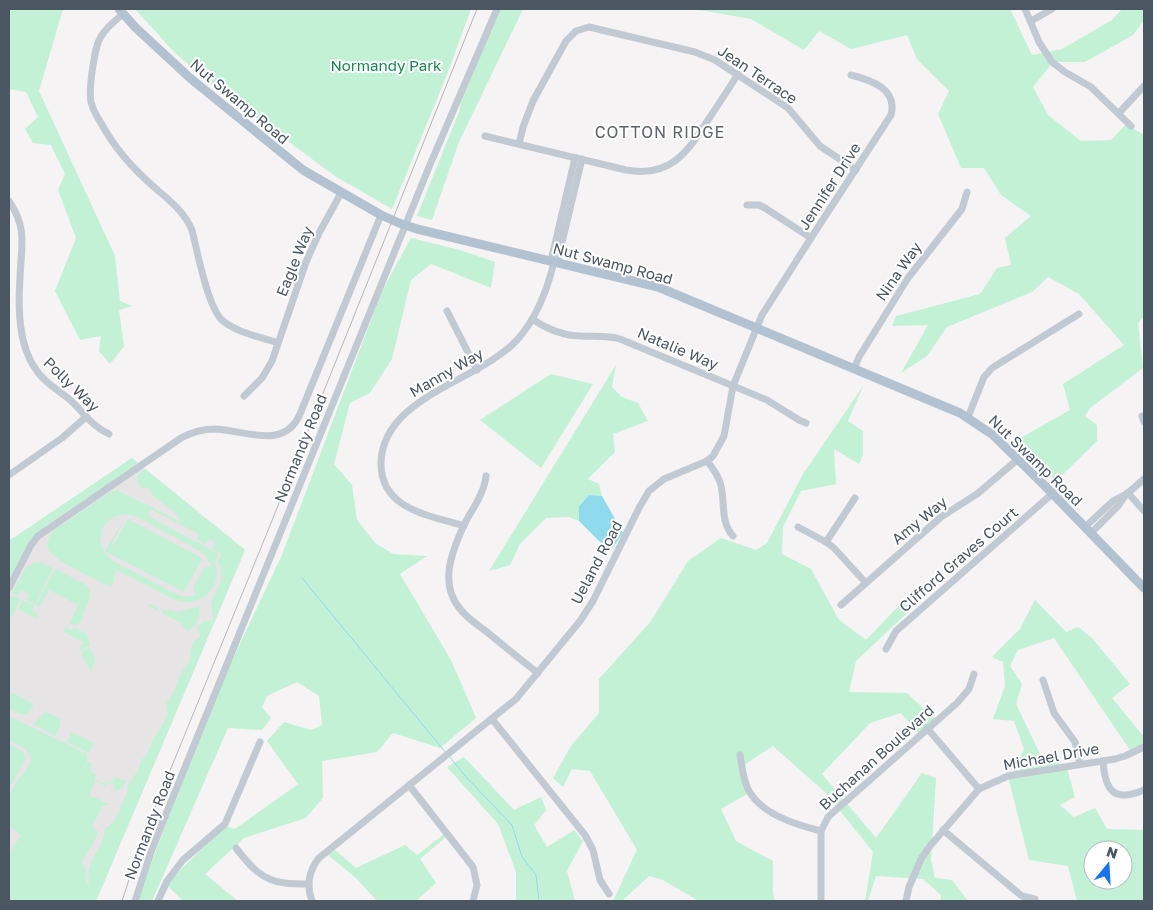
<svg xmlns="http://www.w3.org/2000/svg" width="1153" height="910" viewBox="0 0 1153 910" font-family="'Golos Text',sans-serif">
<rect width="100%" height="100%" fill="#f5f3f3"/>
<path fill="#e6e4e5" d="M132,458L245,550L96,901H9V541Z"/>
<g fill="#c3f1d5" fill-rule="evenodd">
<path d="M9,9H65L62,12L39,91L115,256L120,301L132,306L119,310L124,346L110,364L99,351L101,336L80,340L55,291L76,238L58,190L65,174L51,145L33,143L25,129L38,117L26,92L9,89Z"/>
<path d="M135,9H471L448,72L392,209L335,176L221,92L175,53Z"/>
<path d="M500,9H523L459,142L432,220L417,216L459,112L461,101Z"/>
<path d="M694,9H1010L1032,55L1062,49L1112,20L1122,9H1144V20L1133,35L1085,62H1053L1033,87L1048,115L1081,141L1111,140L1126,124L1144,135V316L1138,323L1143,368L1090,408L1085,416L1097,425V441L1055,482L1015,441L1070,410L1063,384L1124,345L1079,294L1048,277L1032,292L947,327L927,356L901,373L928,325L892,326L896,316L980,294L997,268L1011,265L1005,238L1031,216L1001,195L984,168H961L938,114L949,91L917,59L907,35L851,49L819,31L804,50L751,19Z"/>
<path d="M411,238L460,250L495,262L491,288L431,264L411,280L392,359L370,393L350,403L334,464L352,485L357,520L375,543L393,554L427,556L400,574L451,660L476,718L440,748L393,733L377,752L322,761L323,798L306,818L244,838L205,874L238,901H183L166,884L225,826L235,829L298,784L267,741L284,722L311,730L322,725L319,696L297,682L267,696L262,707L271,718L262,730L228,728L152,901H137L209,709L282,555L382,291Z"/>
<path d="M616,365L612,387L622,397L638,403L648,421L613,434L615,452L588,479L599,484L602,496L589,495L579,505V521L568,517L546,518L520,544L510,565L489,571Z"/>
<path d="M551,374L593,384L541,468L480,420Z"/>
<path d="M863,386L848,421L863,431V455L859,464L834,449L836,484L801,491L783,527L782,554L811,569L839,620L866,640L914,590L941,573L940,582L856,661L849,692L907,693L937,721L921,736L901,713L870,723L822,774L876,838L922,773L936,778L931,860L935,878L952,880L968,901H941V895L923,879L876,876L868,901H865L873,852L826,793L773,746L744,765L749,793L721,809L736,841L773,861V893L775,901H699L663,880L649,876L622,901H611L614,899L637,850L590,771L572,769L563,787L553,778L571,746L599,713V679L651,621L688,561L721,538L756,550L767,543L803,474Z"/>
<path d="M132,458L138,463L38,531L29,541L9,580V541Z"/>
<path d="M145,469L245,550L96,901H9V853L18,840V837L19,838L21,835L9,826C9,817 6,803 10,794C14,782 30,769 31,757L26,750L9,739V716L87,754V761L76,784L88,761L92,763L90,771L96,775L94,779L104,784L106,780L112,783L115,777L126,781L122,788L115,791L114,785L107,782L105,786L95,781L89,795L110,805H103L92,827L98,832L95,840L82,861L85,869L86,884H89C88,876 88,870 91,863C95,851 105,842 105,829L114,822L126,795L128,785L138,771L141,761L146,756L156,734L164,723L167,713L166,704L172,695L181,673L190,661V652L193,642L200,637L197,628L203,621L213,620L211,601L221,581V569L218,561L221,554L212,548L215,542L208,539L206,544L196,539L199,534L150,509L148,513L150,514L149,517L219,554L215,561L217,574L214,586L204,597L193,602H185L175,600L117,570L113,578L115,579L111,587C99,581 56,561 50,552C45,545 48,537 53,531L115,489L181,522L178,515L151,494L149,488L143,489L138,485L137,476ZM127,514L137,517L200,551L206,556L211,566L204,568L193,588L196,595L185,597L178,595L113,561L104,552L100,540L103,527L113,517Z"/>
<path d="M126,516L112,544L113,546L128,519L202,558L184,592L105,551Z"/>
<path d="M35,562L43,563L53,569L35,605L27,600L29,594L21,590L18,596L12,593L25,569Z"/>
<path d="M55,569L86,585C98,595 81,608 82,622L74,625L70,623L78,605L49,590L40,607L36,605Z"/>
<path d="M12,595L21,599L9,621V601Z"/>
<path d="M22,600L34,606L32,610L38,614L36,618L18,609Z"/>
<path d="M1035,600L1066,632L1078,627L1092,638L1130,684L1112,698L1144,737V745L1132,753L1054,638L1018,650L1010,666L1022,684L1016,704L1040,754L1067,768L1075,797L1060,805L1074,817L1095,808L1107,829L1144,830V901H1077L1068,866L1029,860L1009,780L1024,749L1014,721L993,719L1005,686L1003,662L992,657L1020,629ZM1093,850H1123V880H1093Z"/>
<path d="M148,604L159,607L157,608L158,610L162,613L164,609L178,612L199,606C201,616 197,627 188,631L179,622L147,605Z"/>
<path d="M66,627L72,631L74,627L86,634L90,646L82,649L80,653L79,651L83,642L63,632Z"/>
<path d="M90,648L95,658L91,671L81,655L83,650Z"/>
<path d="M9,691L32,703L33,706C29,719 18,714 9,709Z"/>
<path d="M45,712L61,719L59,722L61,724L55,736L33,724Z"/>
<path d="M72,732L94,743L89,753L67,742Z"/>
<path d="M9,744L23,752L26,758L9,788Z"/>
<path d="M464,757L514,810L541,797L546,810L534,825L547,847L574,830L583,841L567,871L575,901H516V872L498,824L447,767Z"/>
<path d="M444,834L446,837L420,859L436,883L416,901H377L356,878L328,855L335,850L356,868L405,845L417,855Z"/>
</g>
<path fill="#90daee" d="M589,495L602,496L623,533L610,552L579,521V506Z"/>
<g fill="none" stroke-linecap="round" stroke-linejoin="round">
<g stroke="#90daee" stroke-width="1">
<path d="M302,578L446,753"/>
<path d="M449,756L466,777L512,825L522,857L536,875L539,901"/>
</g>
<g stroke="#c1cad2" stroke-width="7">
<path d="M1025,9L1039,42L1052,62L1065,72L1091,87L1131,126"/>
<path d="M123,14C97,35 97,40 92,72C91,82 89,92 91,102C93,110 97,117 101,123C115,149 132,168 154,187C169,200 184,211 192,230C197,250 208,309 223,321C238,333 261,337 278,343"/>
<path d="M1031,21L1052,9"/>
<path d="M1119,113L1144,86"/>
<path d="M485,136L626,170C670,178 687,153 708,120C718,105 728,90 738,74"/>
<path d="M519,144L523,127L533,101L566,41L576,31L589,27L695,52L715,60L788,108L820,146L856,170"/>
<path d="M9,201C28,229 21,247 20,278C18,308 18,346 37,371C45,383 58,390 69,399C82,410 92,427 109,434"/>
<path d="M747,205H759L765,208L811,238"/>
<path d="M551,261L575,158"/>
<path d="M557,263L582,159"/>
<path d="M447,311L477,370"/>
<path d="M532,319C547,329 562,336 581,336C594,337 607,335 620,339L767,400L799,420L806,423"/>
<path d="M854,369L859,357L908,278L962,209L967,192"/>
<path d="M244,396L262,378L272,361L306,262L319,233L341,193"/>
<path d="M1142,416L1144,422"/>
<path d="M968,417L984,377L992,368L1079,314"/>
<path d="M707,461C712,467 717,474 720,482C726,500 719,520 733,536"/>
<path d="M9,475L62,438L86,417"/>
<path d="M486,476C484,495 471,510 463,527C451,554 439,585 461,610C468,619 478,625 487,632C504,646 521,660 538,673"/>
<path d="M1128,493L1144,511"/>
<path d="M464,526C430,515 380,510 381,462C384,396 478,382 517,340C537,318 547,291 554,262"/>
<path d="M798,527L826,542L834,548L866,583"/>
<path d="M1085,527L1113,501L1128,493L1144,479"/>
<path d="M1091,533L1118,506L1127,493"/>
<path d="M826,542L855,498"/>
<path d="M9,588L31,545L38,536L181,438C192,432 203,429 215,429C245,430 284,451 300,414L381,215"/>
<path d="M841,605L941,517L977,494L1017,460"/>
<path d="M886,649L896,631L1052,494"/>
<path d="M1043,680L1054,713L1075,742L1080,764"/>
<path d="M492,719L585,835L593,850L600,880L609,894"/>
<path d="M927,728L979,789"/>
<path d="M740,755C742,766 743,779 748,789C760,814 797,825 821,831"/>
<path d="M1103,761C1105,790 1113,803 1144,790"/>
<path d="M409,785L473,867L477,885L473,901"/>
<path d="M943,830L1017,892L1022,896L1035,899"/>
<path d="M236,848C249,865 262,881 285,883C293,884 301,884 309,884"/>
<path d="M135,901L151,852L166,814L429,167L497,9"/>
<path d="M158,901L167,881L183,860L225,824L260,742"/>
<path d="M312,901C306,886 309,870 319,858L516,699L580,621L593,601L639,508L649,491L664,479L707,461L713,456L724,436L733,386L762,315L811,238L891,115C898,89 871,80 851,75"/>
<path d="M821,901V831L828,817L957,703L969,689L974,674"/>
<path d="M906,901L909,887L921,859L930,846L979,789L1008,776L1115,759L1125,756L1144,747"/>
</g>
<path stroke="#b3c2d1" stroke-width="9" d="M119,9L136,28L190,78L303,170L381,215L399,223L417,229L658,287L960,413L993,435L1046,487L1144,588"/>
<path stroke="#b5b8bd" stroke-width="1" d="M122,901L143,837L269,528L477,9"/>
</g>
<g text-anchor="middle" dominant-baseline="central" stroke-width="4" stroke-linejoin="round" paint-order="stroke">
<g font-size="15" fill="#17864f" stroke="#fff">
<text x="386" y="65">Normandy Park</text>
</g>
<g font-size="15" fill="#4a5661" stroke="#fff">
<text transform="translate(758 74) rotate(34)">Jean Terrace</text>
<text transform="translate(240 101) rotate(40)">Nut Swamp Road</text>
<text transform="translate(829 186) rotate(-57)">Jennifer Drive</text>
<text transform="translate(294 261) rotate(-68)">Eagle Way</text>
<text transform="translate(613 263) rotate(15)">Nut Swamp Road</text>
<text transform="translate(898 271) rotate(-55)">Nina Way</text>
<text transform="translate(678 348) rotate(23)">Natalie Way</text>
<text transform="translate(446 372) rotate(-30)">Manny Way</text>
<text transform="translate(72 384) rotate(44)">Polly Way</text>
<text transform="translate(300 448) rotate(-68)">Normandy Road</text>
<text transform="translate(1036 460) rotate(44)">Nut Swamp Road</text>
<text transform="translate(919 520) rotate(-39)">Amy Way</text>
<text transform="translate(958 559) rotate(-41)">Clifford Graves Court</text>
<text transform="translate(596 562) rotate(-62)">Ueland Road</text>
<text transform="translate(1051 756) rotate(-10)">Michael Drive</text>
<text transform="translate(876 757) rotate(-42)">Buchanan Boulevard</text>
<text transform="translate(149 825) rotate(-69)">Normandy Road</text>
</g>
<g font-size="16" letter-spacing="1" fill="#5f6368" stroke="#fff">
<text x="660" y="132">COTTON RIDGE</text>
</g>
</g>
<rect width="1153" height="910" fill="none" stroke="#4a5661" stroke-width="20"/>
<g transform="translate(1108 865) rotate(18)"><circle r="24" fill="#ffffff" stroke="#b7bbc0"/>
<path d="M0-4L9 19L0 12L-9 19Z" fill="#1a73e8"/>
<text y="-8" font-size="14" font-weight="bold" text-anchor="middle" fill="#4a5661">N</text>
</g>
</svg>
